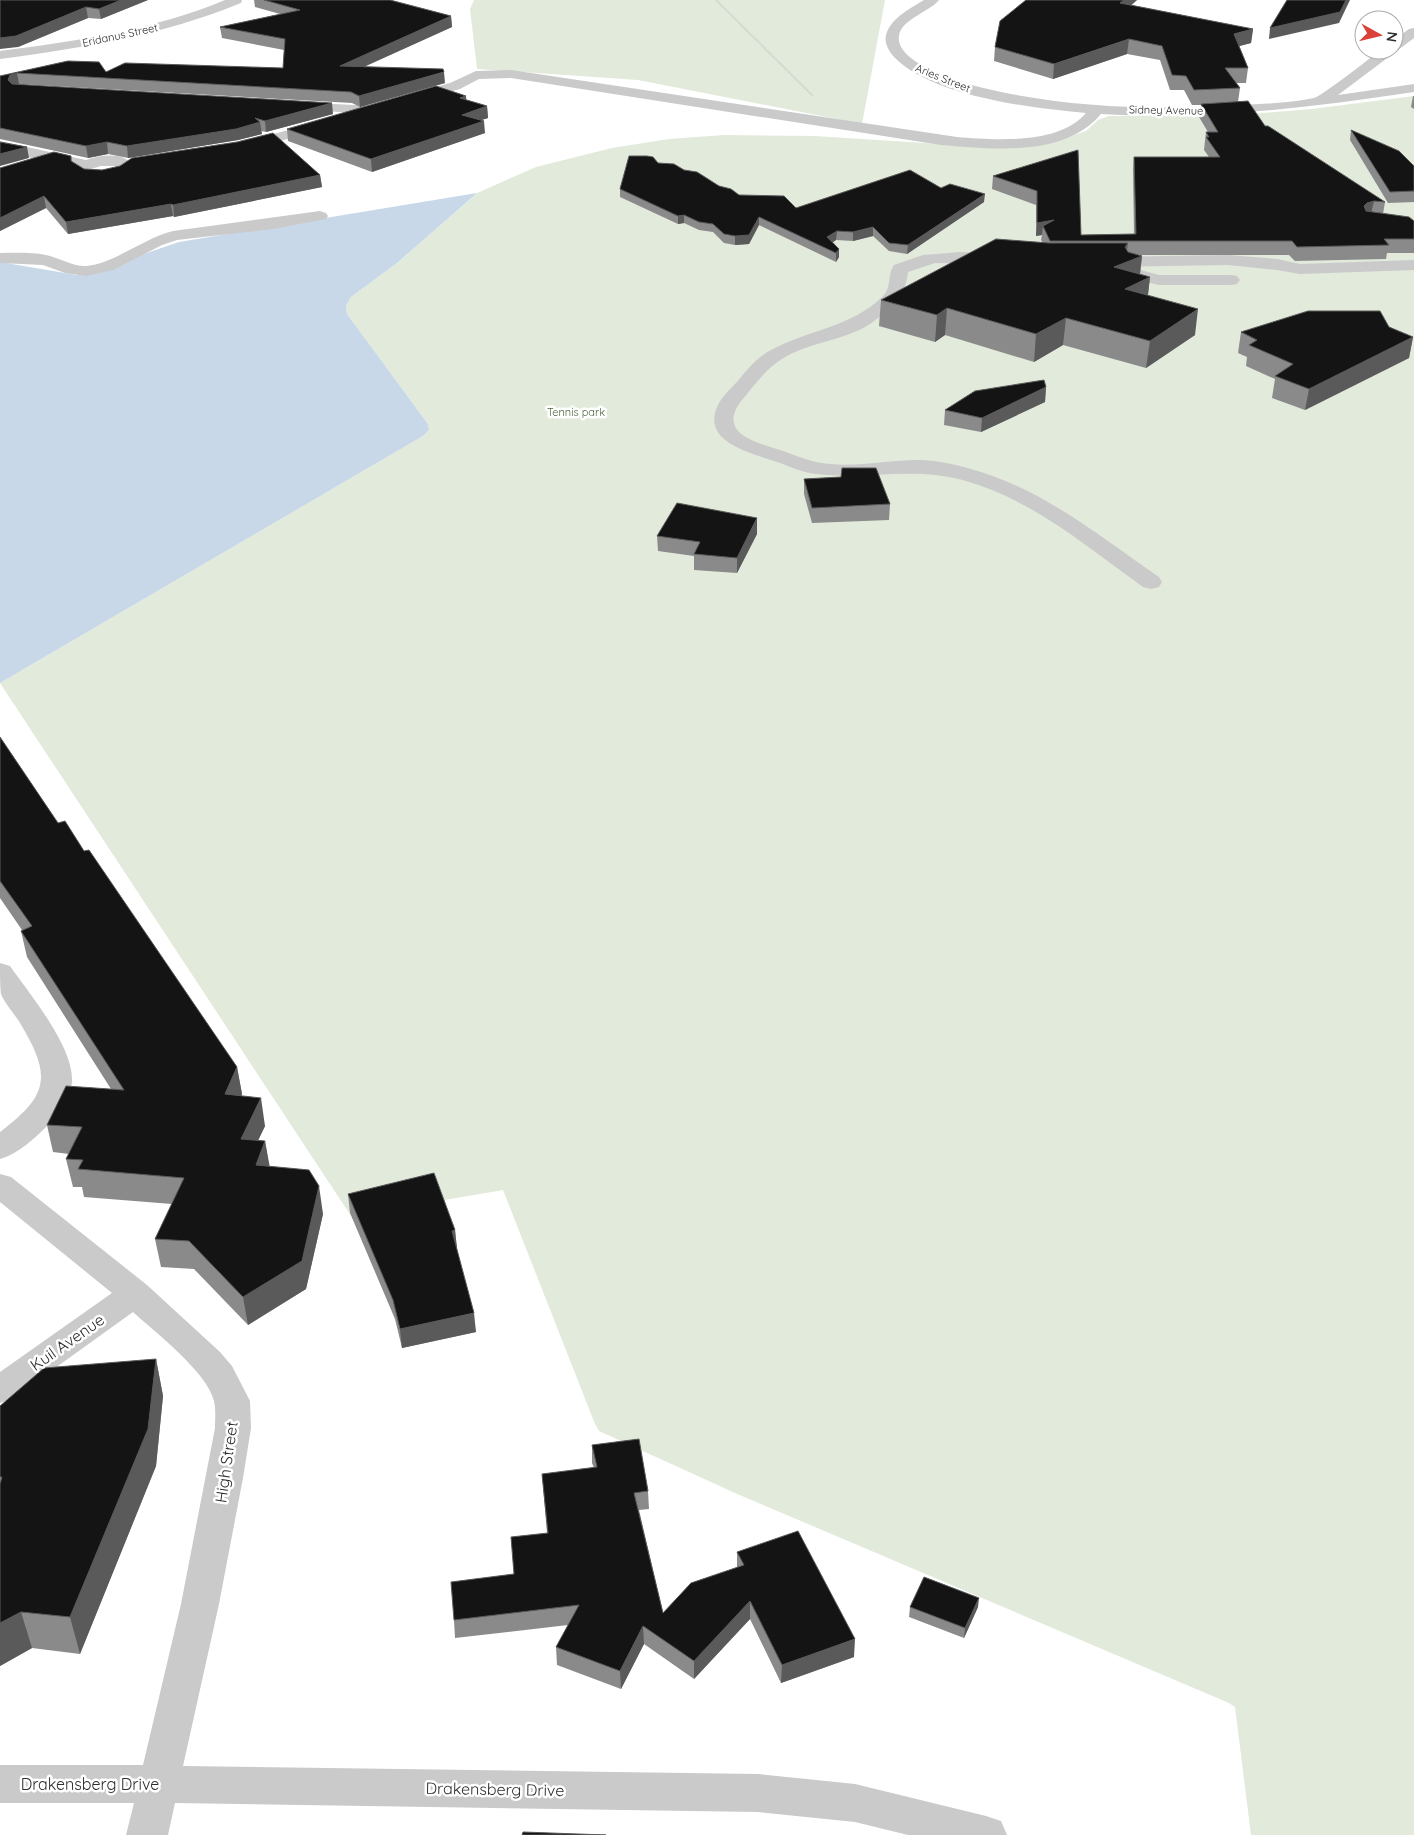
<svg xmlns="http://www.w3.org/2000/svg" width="1414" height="1835" font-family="Quicksand,sans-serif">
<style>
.green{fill:#e1eadb}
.water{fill:#c8d8e9}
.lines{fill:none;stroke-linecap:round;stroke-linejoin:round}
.path{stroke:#cacaca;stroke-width:2;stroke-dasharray:1 1;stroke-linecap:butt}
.minor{fill:#cacaca;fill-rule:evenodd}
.wall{fill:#8a8a8a}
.shaded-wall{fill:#5a5a5a}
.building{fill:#141414;stroke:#5a5a5a}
.labels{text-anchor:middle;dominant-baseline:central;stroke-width:5;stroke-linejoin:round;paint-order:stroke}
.far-street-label{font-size:11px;fill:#2d2d2d;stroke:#fff}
.far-park-label{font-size:11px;fill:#4b653d;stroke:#fff}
.near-street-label{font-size:16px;fill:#2d2d2d;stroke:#fff}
</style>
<rect width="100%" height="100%" fill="#fff"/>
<!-- green -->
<path class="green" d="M 474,0 L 885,0 L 862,124 L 638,80 L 477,69 L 470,9 Z
M 1414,96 L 1414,1835 L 1251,1835 L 1235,1707 L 1229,1703 L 735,1493 L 599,1431 L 595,1424 L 503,1190 L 351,1216 L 0,683 L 423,436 L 429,430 L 428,424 L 347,314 L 346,306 L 351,297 L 397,263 L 477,193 L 536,167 L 612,148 L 669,139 L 724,135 L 815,136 L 956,145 L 1035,144 L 1069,137 L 1086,131 L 1098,120 L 1109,116 L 1227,116 L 1312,109 Z"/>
<!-- water -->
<path class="water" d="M 477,193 L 397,263 L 351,297 L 346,306 L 347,314 L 428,424 L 429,430 L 423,436 L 0,683 L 0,262 L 77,275 L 97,273 L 132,258 L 179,242 Z"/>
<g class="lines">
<!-- path -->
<path class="path" d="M 716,0 L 813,96"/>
<!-- minor -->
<path class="minor" d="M 225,0 L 242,0 L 241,3 C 163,35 83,48 0,59 L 0,51 C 77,41 153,30 225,0 Z
M 924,0 L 939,0 C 929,13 896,20 899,41 C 901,53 916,62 925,67 C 948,80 975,86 1001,92 C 1079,108 1159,110 1238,105 C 1263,104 1289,103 1314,98 C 1322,96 1370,58 1381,50 L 1394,50 L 1394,40 L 1409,29 L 1414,28 L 1414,38 L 1338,95 L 1414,84 L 1414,92 C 1309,108 1208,120 1101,114 C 1064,158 992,149 941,145 L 511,78 L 479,79 L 460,89 L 409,103 L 404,102 L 402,99 L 404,96 L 450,83 L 476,71 L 511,70 L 957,137 C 996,140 1059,145 1086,113 C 1032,108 933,97 894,57 C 888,50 883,41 887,32 C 893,17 911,8 924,0 Z
M 295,102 L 373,106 L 378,107 L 380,110 L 378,113 L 373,114 L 290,109 L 288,106 L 290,103 Z
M 322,121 L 327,122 L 329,125 L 327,128 L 241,152 L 236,150 L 233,147 L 236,144 Z
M 0,141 L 86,160 C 101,155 124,151 134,167 C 124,181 85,186 74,171 L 75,167 L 0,151 ZM 101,166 L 117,166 L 104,171 L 91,169 Z
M 320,211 L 326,213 L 328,216 L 326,219 L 273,229 L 177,240 L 162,245 L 113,270 L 86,276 L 65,273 L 43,265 L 0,263 L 0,253 C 15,253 31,252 46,255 C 60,258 73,267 87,266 C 115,263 144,238 173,231 Z
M 961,252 L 1004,255 L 1007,259 L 1004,263 L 998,264 L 935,263 L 908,272 C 905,298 891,309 870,324 C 846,340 806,343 782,359 C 766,369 755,384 743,399 C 734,409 729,422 739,432 C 749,441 764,445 777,449 C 790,453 803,459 816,462 C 849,469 885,460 918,460 C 938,460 962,466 981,472 C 1048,493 1102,538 1159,577 L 1162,582 L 1159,587 L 1151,589 L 1143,587 C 1087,547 1033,500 966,481 C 915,466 868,480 816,474 C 803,473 789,466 777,462 C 751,453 698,442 719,403 C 723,396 730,389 736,383 C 746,371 757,357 771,350 C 808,330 852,327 883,296 C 892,287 887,275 894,265 L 923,255 Z
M 1228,255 L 1277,259 L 1300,264 L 1414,260 L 1414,270 L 1300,274 L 1277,270 L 1228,265 L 1104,267 L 1098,266 L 1095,262 L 1098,258 L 1104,257 Z
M 1133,268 L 1159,275 L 1231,275 L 1237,276 L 1240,280 L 1237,284 L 1231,285 L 1159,285 L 1127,277 L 1124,273 L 1127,269 Z
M 0,963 L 10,966 C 29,993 73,1046 72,1080 C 72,1096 58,1115 47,1126 C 34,1139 18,1154 0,1159 L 0,1132 C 49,1095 52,1076 20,1023 C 14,1013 5,1004 1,994 C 0,986 0,972 0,963 Z
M 0,1174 L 11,1177 L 147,1285 L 220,1352 L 232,1366 L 250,1401 L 251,1428 L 243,1478 L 219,1604 L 183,1766 L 758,1774 L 855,1784 L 986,1816 L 1001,1821 L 1007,1835 L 908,1835 L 855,1822 L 758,1812 L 175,1803 L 168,1835 L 126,1835 L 134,1803 L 0,1803 L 0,1765 L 143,1765 L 181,1604 L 215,1428 C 215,1420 216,1409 214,1401 C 207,1372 156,1333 133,1312 L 12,1399 L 0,1403 L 0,1372 L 112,1293 L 0,1202 Z"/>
</g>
<!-- wall -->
<path class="wall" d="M 0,0 L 148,0 L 101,19 L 88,18 L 18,47 Z
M 254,0 L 390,0 L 451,16 L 452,27 L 364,67 L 445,83 L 360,107 L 352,103 L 19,84 L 333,114 L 266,132 L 261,131 L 262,134 L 238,140 L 128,158 L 108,154 L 88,158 L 0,139 L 0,76 L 68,61 L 106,72 L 283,68 L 284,50 L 222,38 L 220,27 L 280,14 L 255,7 Z
M 1026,0 L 1137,0 L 1131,5 L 1253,29 L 1251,43 L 1239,46 L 1248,68 L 1246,83 L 1236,83 L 1240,88 L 1238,102 L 1265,126 L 1385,202 L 1383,214 L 1414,221 L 1414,253 L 1387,253 L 1386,259 L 1295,261 L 1289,255 L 1139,255 L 1142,256 L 1140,274 L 1150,277 L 1148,295 L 1195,335 L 1146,368 L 1063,345 L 1034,362 L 945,335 L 935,342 L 879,326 L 881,300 L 1043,243 L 1041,240 L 1042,235 L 1036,236 L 1036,205 L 992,189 L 993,176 L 1078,150 L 1081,235 L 1134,234 L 1133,170 L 1134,157 L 1209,157 L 1204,150 L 1206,132 L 1208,132 L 1199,117 L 1201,105 L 1192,105 L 1184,90 L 1170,90 L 1160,60 L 1127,54 L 1053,79 L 994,61 L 995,47 Z
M 1413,96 L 1414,96 L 1414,109 L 1411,107 Z
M 466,100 L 487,106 L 488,118 L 481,120 L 485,133 L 372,172 L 288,141 L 287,129 Z
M 1351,130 L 1414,166 L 1414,202 L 1388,203 L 1350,140 Z
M 71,156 L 72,162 L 84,169 L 102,170 L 320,175 L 322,187 L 174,217 L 173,216 L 68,234 L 46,208 L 0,231 L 0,168 Z
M 658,163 L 684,170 L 739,195 L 796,208 L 941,188 L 984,202 L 907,254 L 889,251 L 873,236 L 853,241 L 836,240 L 833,242 L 839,249 L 839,257 L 836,262 L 759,225 L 749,244 L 735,245 L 724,243 L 713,232 L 699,230 L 684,223 L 678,224 L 620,197 L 620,189 Z
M 1389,327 L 1413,337 L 1409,358 L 1305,410 L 1272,398 L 1275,379 L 1246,366 L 1247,357 L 1238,353 L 1241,332 Z
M 1046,387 L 1045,402 L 981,432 L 944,425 L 945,410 Z
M 804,479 L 890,504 L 889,520 L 812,523 L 804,494 Z
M 757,534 L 737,573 L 694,570 L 694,556 L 658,551 L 657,536 Z
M 0,737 L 58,823 L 84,851 L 237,1067 L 242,1094 L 241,1096 L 265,1126 L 258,1140 L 265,1141 L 269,1166 L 323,1214 L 306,1289 L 248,1325 L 194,1269 L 161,1267 L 155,1239 L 172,1204 L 84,1197 L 82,1187 L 73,1187 L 66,1159 L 69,1154 L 53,1152 L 47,1125 L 111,1089 L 27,957 L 21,931 L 22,930 L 0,898 Z
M 348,1194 L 455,1230 L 457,1249 L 476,1332 L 402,1348 L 395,1319 L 350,1213 Z
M 156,1359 L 163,1396 L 156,1466 L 80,1654 L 32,1648 L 0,1666 L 0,1406 Z
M 592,1445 L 648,1491 L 649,1509 L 639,1510 L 663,1613 L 737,1567 L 737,1552 L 854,1657 L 781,1683 L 750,1619 L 694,1679 L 644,1644 L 621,1689 L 557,1665 L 556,1647 L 568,1625 L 455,1638 L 454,1620 L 514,1574 L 547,1533 L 542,1474 L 594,1468 L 592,1463 Z
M 910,1607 L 978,1607 L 964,1638 L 909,1617 Z"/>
<!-- shaded-wall -->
<path class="shaded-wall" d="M 121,0 L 148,0 L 101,19 L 99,9 Z
M 1124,0 L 1137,0 L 1119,17 L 1120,3 Z
M 1346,0 L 1350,0 L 1339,23 L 1269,39 L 1270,28 Z
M 86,7 L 88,18 L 18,47 L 0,49 L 0,38 Z
M 451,16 L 452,27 L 341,77 L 340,66 Z
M 1253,29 L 1251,43 L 1232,48 L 1234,34 Z
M 1129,39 L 1127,54 L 1053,79 L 1054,64 Z
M 444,72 L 445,83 L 360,107 L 359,96 Z
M 17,73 L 19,84 L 12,86 L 8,80 L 10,75 Z
M 466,96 L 467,108 L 460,98 Z
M 332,103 L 333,114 L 266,132 L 265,121 Z
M 487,106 L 488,118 L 463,126 L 462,115 Z
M 484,121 L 485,133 L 372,172 L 371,159 Z
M 260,122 L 262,134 L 238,140 L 128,158 L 127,146 Z
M 107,142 L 108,154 L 88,158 L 86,146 Z
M 27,147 L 29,158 L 0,166 L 0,154 Z
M 320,175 L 322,187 L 174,217 L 173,205 Z
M 985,194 L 984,202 L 907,254 L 908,245 Z
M 44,196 L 46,208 L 0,231 L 0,218 Z
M 1374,201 L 1371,214 L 1364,216 L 1364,206 L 1367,203 Z
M 171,204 L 173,216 L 68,234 L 66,222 Z
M 684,215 L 684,223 L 678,224 L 678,216 Z
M 759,217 L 759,225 L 749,244 L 735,245 L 735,236 Z
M 1054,220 L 1043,226 L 1042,235 L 1036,236 L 1037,223 Z
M 873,227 L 873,236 L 853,241 L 853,232 Z
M 837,231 L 836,240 L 827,246 L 827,237 Z
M 1128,243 L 1125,262 L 1142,256 L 1139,282 L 1114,267 Z
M 839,249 L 839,257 L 836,262 L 836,253 Z
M 1150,277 L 1147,303 L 1125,289 Z
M 947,308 L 945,335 L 935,342 L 937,315 Z
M 1198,309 L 1195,335 L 1146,368 L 1150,341 Z
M 1066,318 L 1063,345 L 1034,362 L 1036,334 Z
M 1413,337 L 1409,358 L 1305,410 L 1309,389 Z
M 1046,387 L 1045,402 L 981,432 L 982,418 Z
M 757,518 L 757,534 L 737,573 L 737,558 Z
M 237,1067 L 242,1094 L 229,1121 L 225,1094 Z
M 261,1098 L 265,1126 L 246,1166 L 241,1139 Z
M 265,1141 L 270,1168 L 256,1165 Z
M 319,1186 L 323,1214 L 306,1289 L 248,1325 L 243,1297 Z
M 455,1230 L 457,1249 L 453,1250 L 452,1231 Z
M 474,1313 L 476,1332 L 402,1348 L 400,1329 Z
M 156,1359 L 163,1396 L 156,1466 L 80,1654 L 70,1617 Z
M 979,1598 L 978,1607 L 964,1638 L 965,1628 Z
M 750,1601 L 750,1619 L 694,1679 L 694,1661 Z
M 21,1612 L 32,1648 L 0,1666 L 0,1623 Z
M 643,1626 L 644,1644 L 621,1689 L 620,1671 Z
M 855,1639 L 854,1657 L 781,1683 L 782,1665 Z"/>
<!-- building -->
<path class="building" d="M 0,0 L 121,0 L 99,9 L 86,7 L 16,36 L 0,38 Z
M 264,0 L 390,0 L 451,16 L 340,66 L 443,69 L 444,72 L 359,96 L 351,92 L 17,73 L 10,75 L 8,80 L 12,84 L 332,103 L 265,121 L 255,118 L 260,122 L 236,129 L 127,146 L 107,142 L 86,146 L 0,128 L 0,76 L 68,61 L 99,62 L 106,72 L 125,63 L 283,68 L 285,39 L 220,27 L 300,10 Z
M 1026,0 L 1124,0 L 1120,3 L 1253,29 L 1234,34 L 1248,68 L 1225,68 L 1240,88 L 1194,90 L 1186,76 L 1172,75 L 1162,46 L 1129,39 L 1054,64 L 995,47 L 1000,21 Z
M 1287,0 L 1346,0 L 1340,12 L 1270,28 Z
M 436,86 L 466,96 L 460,98 L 487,106 L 462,115 L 484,121 L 371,159 L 287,129 Z
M 1248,101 L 1265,126 L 1268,126 L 1385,202 L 1374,201 L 1367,203 L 1364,206 L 1366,211 L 1409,217 L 1414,221 L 1414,239 L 1384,239 L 1389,245 L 1297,247 L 1292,241 L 1050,241 L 1043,226 L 1054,220 L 1037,223 L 1037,191 L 993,176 L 1078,150 L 1081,235 L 1136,234 L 1134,157 L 1220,157 L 1206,137 L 1209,137 L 1206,132 L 1218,132 L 1201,104 Z
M 1351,130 L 1399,151 L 1414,166 L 1414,191 L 1390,192 Z
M 273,133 L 320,175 L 173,205 L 171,204 L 66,222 L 44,196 L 0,218 L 0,168 L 54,152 L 71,156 L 71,161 L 84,169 L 102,170 L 120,166 L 132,158 L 237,142 Z
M 0,142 L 27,147 L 0,154 Z
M 629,156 L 647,156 L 653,157 L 658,163 L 674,164 L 684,170 L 697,172 L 719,186 L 731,189 L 739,195 L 784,196 L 796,208 L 910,170 L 941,188 L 950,184 L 985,194 L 908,245 L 889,243 L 873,227 L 853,232 L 837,231 L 827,237 L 839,249 L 836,253 L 759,217 L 749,235 L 735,236 L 724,234 L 713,224 L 699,222 L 684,215 L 678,216 L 620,189 Z
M 996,239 L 1049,243 L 1128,243 L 1125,247 L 1128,252 L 1142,256 L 1114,267 L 1150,277 L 1125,289 L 1198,309 L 1150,341 L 1066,318 L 1036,334 L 947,308 L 937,315 L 881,300 Z
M 1308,311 L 1380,311 L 1389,327 L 1413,337 L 1309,389 L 1275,376 L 1293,364 L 1249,345 L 1257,340 L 1241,332 Z
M 1044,380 L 1046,387 L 982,418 L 945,410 L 975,391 Z
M 842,468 L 876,468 L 890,504 L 812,508 L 804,479 L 841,477 Z
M 677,503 L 757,518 L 737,558 L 694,554 L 700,542 L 657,536 Z
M 0,737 L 58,823 L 65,821 L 84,851 L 89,850 L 237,1067 L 225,1094 L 261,1098 L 241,1139 L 265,1141 L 256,1165 L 309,1170 L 319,1186 L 302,1261 L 243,1297 L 189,1241 L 155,1239 L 184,1178 L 78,1169 L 83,1160 L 66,1159 L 82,1127 L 47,1125 L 66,1086 L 124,1090 L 21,931 L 32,926 L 0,881 Z
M 434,1173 L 455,1230 L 452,1231 L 474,1313 L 400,1329 L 393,1300 L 348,1194 Z
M 156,1359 L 148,1429 L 70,1617 L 21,1612 L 0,1623 L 0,1484 L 2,1477 L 0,1477 L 0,1406 L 44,1368 Z
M 639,1439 L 648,1491 L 634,1493 L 663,1613 L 691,1583 L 744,1565 L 737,1552 L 798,1531 L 855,1639 L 782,1665 L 750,1601 L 694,1661 L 643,1626 L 620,1671 L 556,1647 L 579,1605 L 454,1620 L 451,1582 L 514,1574 L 511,1537 L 548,1533 L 542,1474 L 597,1467 L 592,1445 Z
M 924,1577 L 979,1598 L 965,1628 L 910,1607 Z
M 523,1832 L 606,1835 L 522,1835 Z"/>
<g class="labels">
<!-- far-street labels -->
<g class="far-street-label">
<text transform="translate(120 35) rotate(-12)">Eridanus Street</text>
<text transform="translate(943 78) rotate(22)">Aries Street</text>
<text transform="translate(1166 110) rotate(1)">Sidney Avenue</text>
</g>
<!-- far-park labels -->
<g class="far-park-label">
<text x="576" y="412">Tennis park</text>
</g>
<!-- near-street labels -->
<g class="near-street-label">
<text transform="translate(67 1342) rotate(-35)">Kuil Avenue</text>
<text transform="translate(226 1462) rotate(-82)">High Street</text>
<text x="90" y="1784">Drakensberg Drive</text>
<text transform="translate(495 1789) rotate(1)">Drakensberg Drive</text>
</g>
</g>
<!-- north arrow -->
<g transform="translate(1379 35) rotate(98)"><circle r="24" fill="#ffffff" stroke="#ababab"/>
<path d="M0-4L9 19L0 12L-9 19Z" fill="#d94139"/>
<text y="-8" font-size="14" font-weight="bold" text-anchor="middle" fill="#2d2d2d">N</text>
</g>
</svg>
